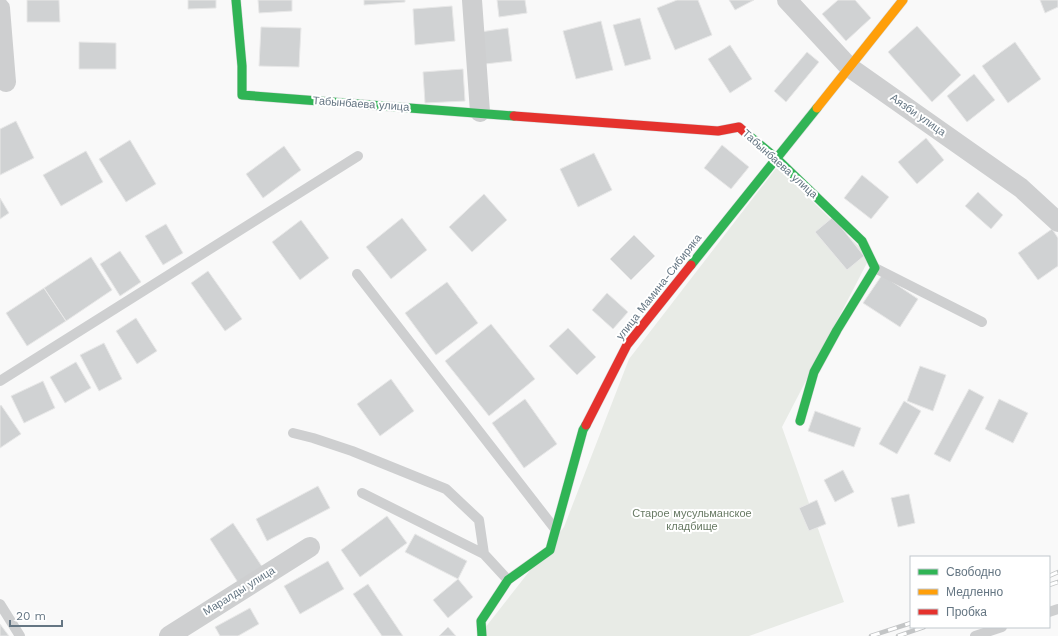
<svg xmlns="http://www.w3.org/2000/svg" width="1058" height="636" font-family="'Work Sans',sans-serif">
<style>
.green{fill:#e8ebe6}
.building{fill:#d0d2d3;stroke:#e8e8e8}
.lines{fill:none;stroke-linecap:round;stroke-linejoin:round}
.fast-casing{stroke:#d5d6d7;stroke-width:10}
.slow-casing{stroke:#d5d6d7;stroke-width:10}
.jam-casing{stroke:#d5d6d7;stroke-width:10}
.lane{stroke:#cecfd0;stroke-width:10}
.street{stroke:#cecfd0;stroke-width:20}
.fast{stroke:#30b455;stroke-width:9}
.slow{stroke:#ff9f0a;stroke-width:9}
.jam{stroke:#e5322d;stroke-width:9}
.rail-casing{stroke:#c3c5c6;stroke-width:4.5}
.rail{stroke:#fff;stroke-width:3;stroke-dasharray:9;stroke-linecap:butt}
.labels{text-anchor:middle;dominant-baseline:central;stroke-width:4;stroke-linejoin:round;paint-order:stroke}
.street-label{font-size:11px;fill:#657683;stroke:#fff}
.park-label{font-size:11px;fill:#687a64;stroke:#fff}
</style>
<rect width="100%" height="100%" fill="#f9f9f9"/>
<!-- green -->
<path class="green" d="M 777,167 L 870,257 L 782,427 L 844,602 L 749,636 L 482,636 L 481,633 L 564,527 L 629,359 Z"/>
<!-- building -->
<path class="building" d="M 27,0 L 59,0 L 60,22 L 27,22 Z
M 188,0 L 216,0 L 216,8 L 188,9 Z
M 258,0 L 292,0 L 292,11 L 259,13 Z
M 364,0 L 405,0 L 405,2 L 364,5 Z
M 497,0 L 525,0 L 527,13 L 499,17 Z
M 677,0 L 698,0 L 712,35 L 675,50 L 657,8 Z
M 729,0 L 754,0 L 735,10 Z
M 838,0 L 855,0 L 871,18 L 846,41 L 822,14 Z
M 1040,0 L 1058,0 L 1058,7 L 1045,13 Z
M 452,6 L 455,41 L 415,45 L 413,9 Z
M 640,18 L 651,59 L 625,66 L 613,25 Z
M 601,21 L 613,70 L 576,79 L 563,31 Z
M 917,26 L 961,75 L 932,102 L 888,52 Z
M 261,27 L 301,28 L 299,67 L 259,66 Z
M 508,28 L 512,61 L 485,64 L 480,32 Z
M 79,42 L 116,43 L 116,69 L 79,69 Z
M 1015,42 L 1041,79 L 1008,103 L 982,66 Z
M 730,45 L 752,79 L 730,93 L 708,59 Z
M 807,52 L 819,62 L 786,102 L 774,91 Z
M 463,69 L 465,101 L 425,103 L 423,72 Z
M 974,74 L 995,100 L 967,122 L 947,96 Z
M 16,121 L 34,158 L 0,175 L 0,129 Z
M 926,138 L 944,160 L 917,184 L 898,162 Z
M 130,140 L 156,184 L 126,202 L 99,159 Z
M 722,145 L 749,167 L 731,189 L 704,168 Z
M 284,146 L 301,170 L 263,198 L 246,174 Z
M 86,151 L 103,182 L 61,206 L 43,175 Z
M 594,153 L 612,190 L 578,207 L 560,169 Z
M 862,175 L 889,197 L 871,219 L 844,198 Z
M 978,192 L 1003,215 L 991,229 L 965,206 Z
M 484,194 L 507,220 L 472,252 L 449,227 Z
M 0,198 L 9,213 L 0,219 Z
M 833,217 L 864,256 L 847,270 L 815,232 Z
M 402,218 L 427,250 L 391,279 L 366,247 Z
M 301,220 L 329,258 L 300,280 L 272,242 Z
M 166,224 L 183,253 L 163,265 L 145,236 Z
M 1052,229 L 1058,238 L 1058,266 L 1038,280 L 1018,253 Z
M 634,235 L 655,256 L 631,280 L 610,259 Z
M 120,251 L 141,282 L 120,296 L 100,264 Z
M 91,257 L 112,290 L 66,321 L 44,288 Z
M 208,271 L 242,319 L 225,331 L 191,283 Z
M 882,275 L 918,299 L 900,327 L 863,303 Z
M 447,282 L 478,323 L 436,355 L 405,313 Z
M 44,288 L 66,321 L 27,346 L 6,313 Z
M 607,293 L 628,312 L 613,329 L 592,310 Z
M 136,318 L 157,351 L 137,364 L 116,331 Z
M 491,324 L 535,379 L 489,416 L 445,361 Z
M 568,328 L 596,357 L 577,375 L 549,346 Z
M 104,343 L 122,379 L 99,391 L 80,355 Z
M 76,362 L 91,388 L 65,403 L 50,377 Z
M 920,366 L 946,375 L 933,411 L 907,401 Z
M 391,379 L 414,411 L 380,436 L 357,404 Z
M 43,381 L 55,408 L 24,423 L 11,396 Z
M 969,389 L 984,397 L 950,462 L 934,454 Z
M 525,399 L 557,444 L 524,468 L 492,423 Z
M 999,399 L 1028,413 L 1013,443 L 985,429 Z
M 904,401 L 921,411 L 897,454 L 879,444 Z
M 1,405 L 21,434 L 0,448 L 0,406 Z
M 815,411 L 861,428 L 854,447 L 808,431 Z
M 843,470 L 854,492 L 835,502 L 824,480 Z
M 318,486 L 330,508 L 267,541 L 256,519 Z
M 909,494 L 915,523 L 898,527 L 891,498 Z
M 817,500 L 826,524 L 809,531 L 799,508 Z
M 387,516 L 407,543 L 360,577 L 341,550 Z
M 233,523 L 263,568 L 239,584 L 210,539 Z
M 415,534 L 467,561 L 458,579 L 405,552 Z
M 328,561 L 344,589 L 300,614 L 284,586 Z
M 458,579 L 473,597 L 448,618 L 433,600 Z
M 368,584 L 403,636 L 382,636 L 353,594 Z
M 250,608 L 259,624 L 238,636 L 220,636 L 215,627 Z
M 0,624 L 9,636 L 0,636 Z
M 448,627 L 456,636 L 439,636 Z"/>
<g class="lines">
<defs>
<path id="fast" d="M 236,0 L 242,66 L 242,95 L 514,116
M 747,134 L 776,158 L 862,241 L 875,268 L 837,330 L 814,372 L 800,421
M 691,265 L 817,108
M 482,636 L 481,621 L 508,580 L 550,550 L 583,430 L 586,425"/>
<path id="slow" d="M 817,108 L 903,0"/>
<path id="jam" d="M 514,116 L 718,131 L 739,127 L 747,134
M 586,425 L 627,345 L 691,265"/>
</defs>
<!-- fast casing -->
<use href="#fast" class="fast-casing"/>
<!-- slow casing -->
<use href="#slow" class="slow-casing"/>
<!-- jam casing -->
<use href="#jam" class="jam-casing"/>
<!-- lane -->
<path class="lane" d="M 875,268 L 982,322
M 357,274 L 555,529
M 0,381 L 358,156
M 293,433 L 313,438 L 352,451 L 446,489 L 479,520 L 484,554 L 508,580
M 362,493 L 484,554
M 0,604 L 20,636
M 1049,612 L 1058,609
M 975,636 L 1002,627"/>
<!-- street -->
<path class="street" d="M 472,0 L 480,112
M 787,0 L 849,67 L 1021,188 L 1058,222
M 0,8 L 6,82
M 169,636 L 310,547"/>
<!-- fast -->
<use href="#fast" class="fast"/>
<!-- slow -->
<use href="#slow" class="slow"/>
<!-- jam -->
<use href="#jam" class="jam"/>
<defs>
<path id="rail" d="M 1049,576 L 1058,572
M 1049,585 L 1058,582
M 871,636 L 911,623
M 898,636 L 924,627"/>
</defs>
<!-- rail casing -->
<use href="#rail" class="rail-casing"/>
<!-- rail -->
<use href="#rail" class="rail"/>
</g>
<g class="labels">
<!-- street labels -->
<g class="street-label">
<text transform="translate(361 104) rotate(4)">Табынбаева улица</text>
<text transform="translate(918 115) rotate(35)">Аязби улица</text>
<text transform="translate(780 164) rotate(42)">Табынбаева улица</text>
<text transform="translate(659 287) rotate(-52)">улица Мамина-Сибиряка</text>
<text transform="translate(239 591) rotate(-32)">Маралды улица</text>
</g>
<!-- park labels -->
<g class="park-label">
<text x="692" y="513">Старое мусульманское<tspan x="692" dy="13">кладбище</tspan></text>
</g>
</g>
<!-- legend -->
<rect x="910" y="556" width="140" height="72" fill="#ffffff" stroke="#c1c8cd"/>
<rect x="918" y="569" width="20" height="6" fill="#30b455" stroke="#c1c8cd"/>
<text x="946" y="576" font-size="12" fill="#657683">Свободно</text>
<rect x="918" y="589" width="20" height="6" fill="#ff9f0a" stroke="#c1c8cd"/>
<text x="946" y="596" font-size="12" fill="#657683">Медленно</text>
<rect x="918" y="609" width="20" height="6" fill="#e5322d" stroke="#c1c8cd"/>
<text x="946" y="616" font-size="12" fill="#657683">Пробка</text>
<!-- scale -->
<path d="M10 620v6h52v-6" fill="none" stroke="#657683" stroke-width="2"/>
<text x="16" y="620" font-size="12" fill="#657683" stroke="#ffffff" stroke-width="3" paint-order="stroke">20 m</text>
</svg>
